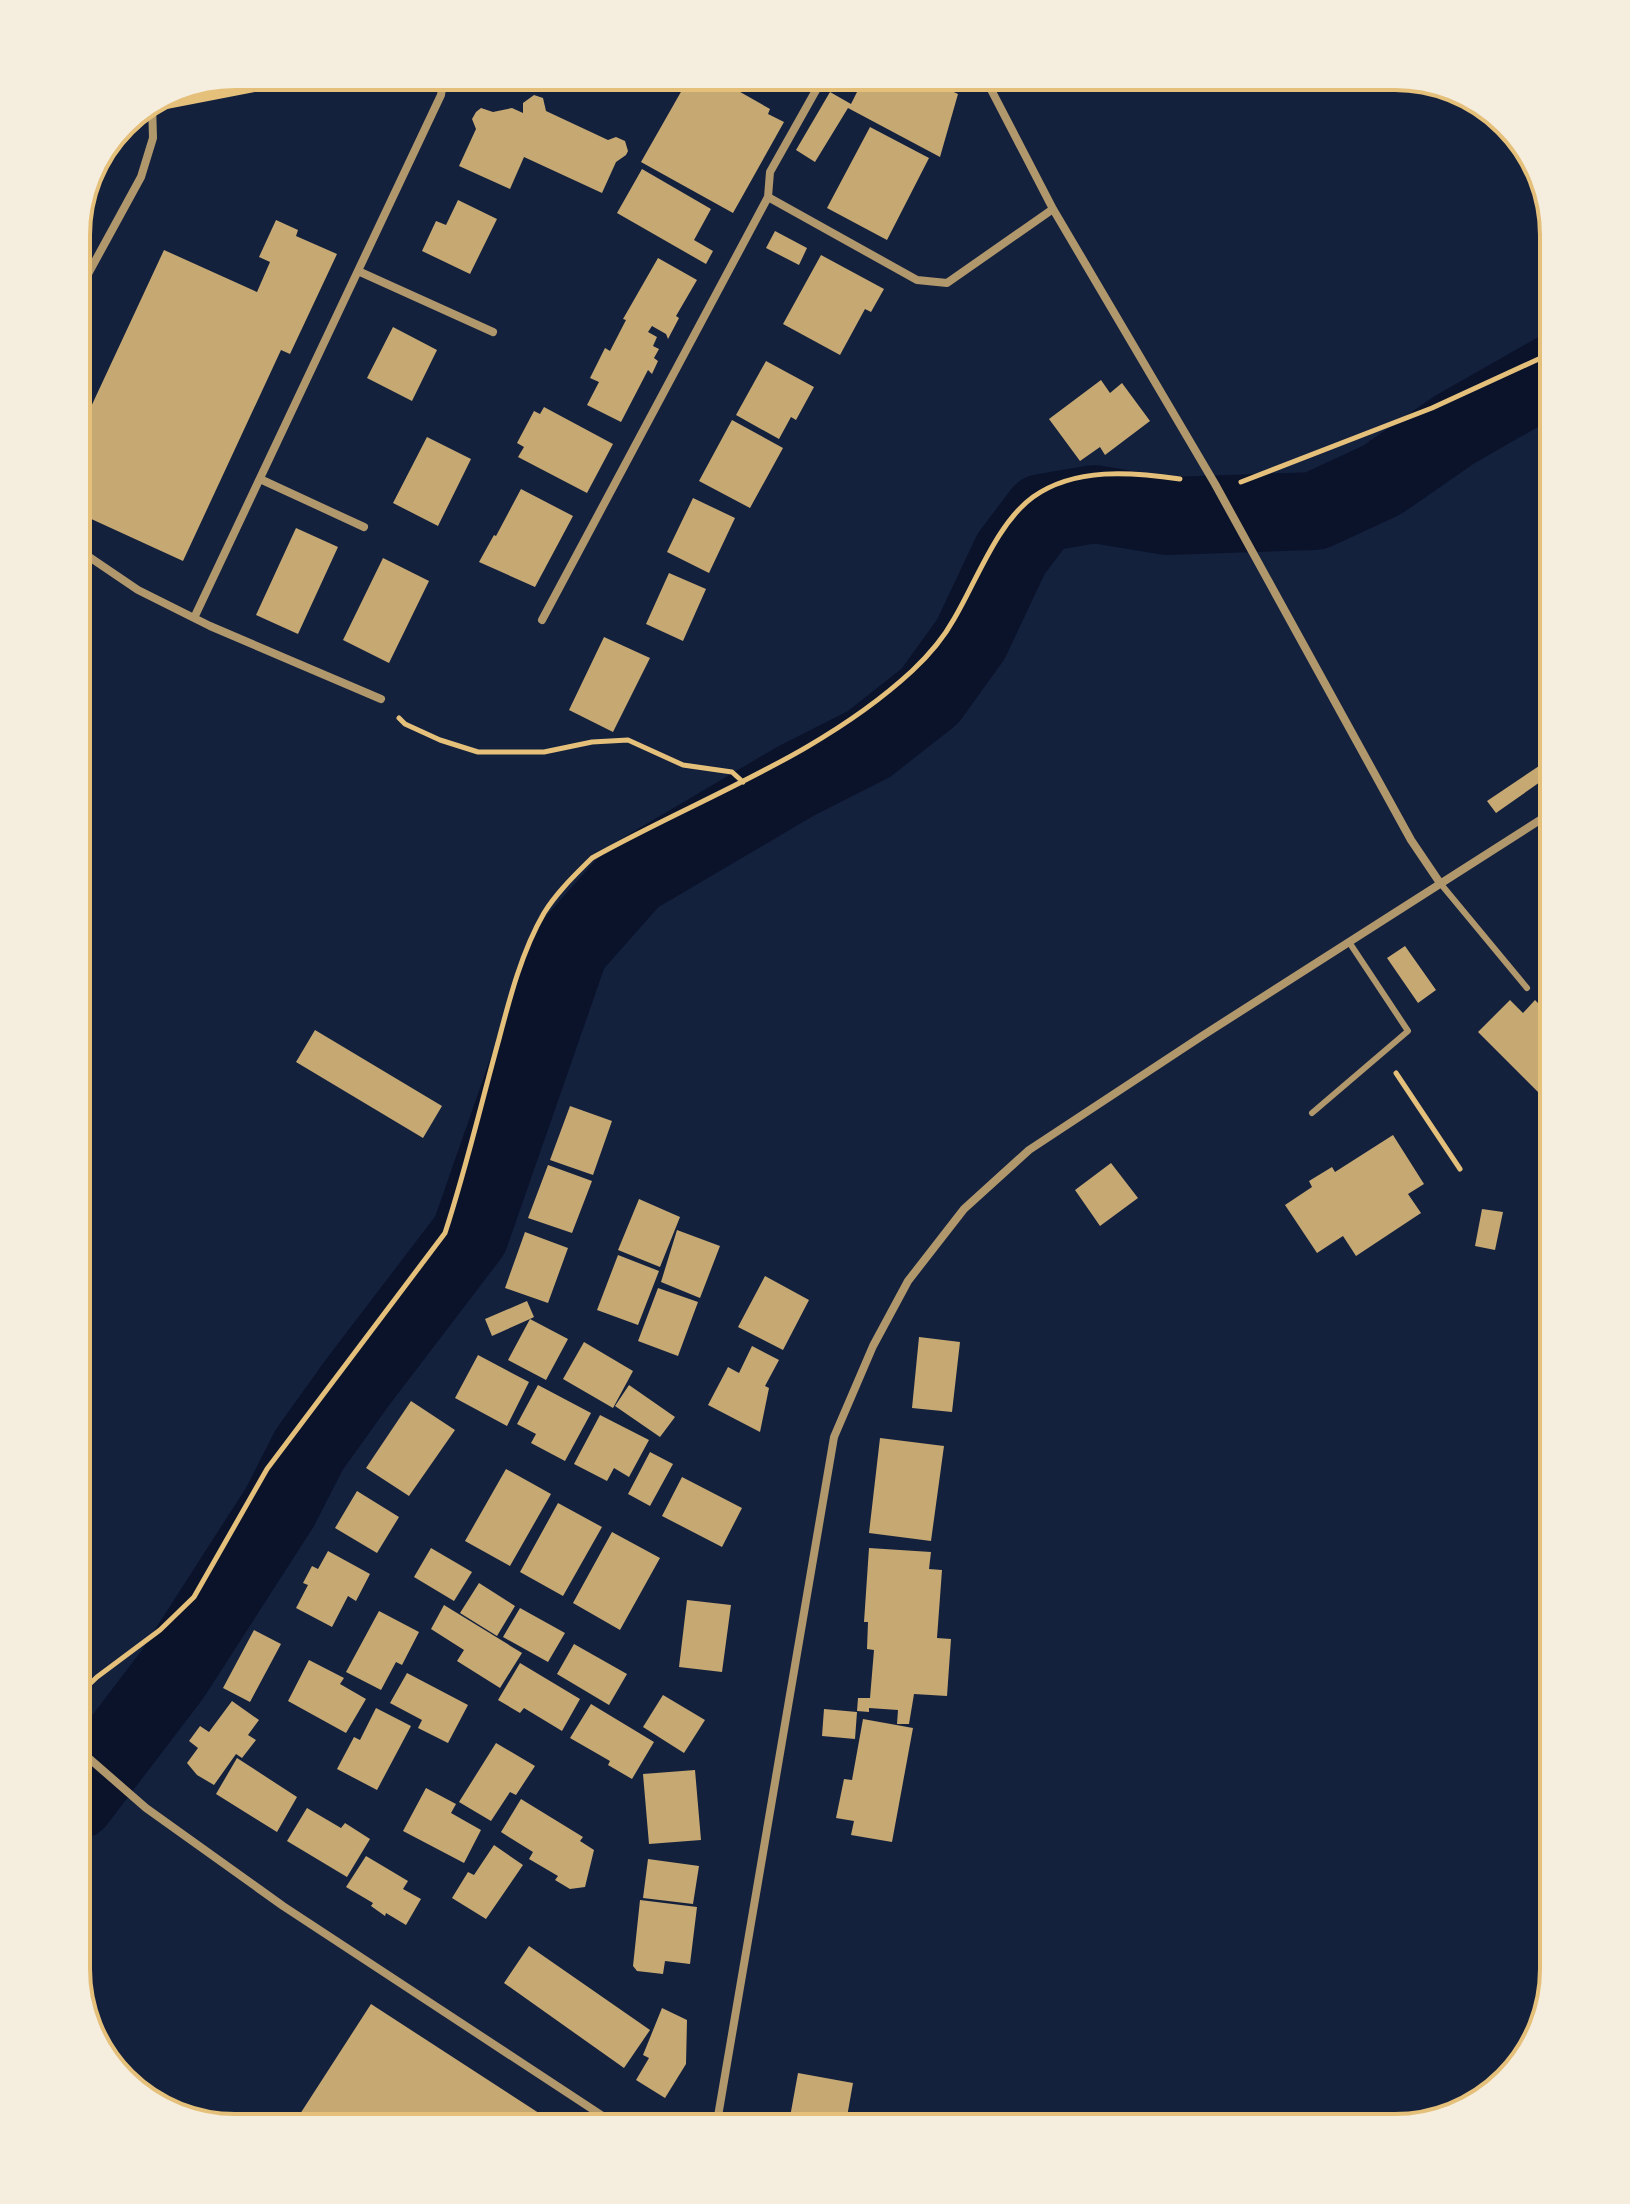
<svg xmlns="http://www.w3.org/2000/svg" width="1630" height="2204" font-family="'Roboto Serif',serif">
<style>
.green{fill:#1d2539}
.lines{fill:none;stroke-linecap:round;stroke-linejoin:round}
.river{stroke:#0b132b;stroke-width:78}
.building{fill:#c6a872}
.path{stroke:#e5c07b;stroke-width:5}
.service{stroke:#b1986c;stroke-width:6}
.minor{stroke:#b1986c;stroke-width:8}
.primary{stroke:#e5c07b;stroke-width:20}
.rim{fill:none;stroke:#e5c07b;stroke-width:4}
</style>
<rect width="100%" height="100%" fill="#14213d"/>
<!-- green -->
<path class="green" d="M 1540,2020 L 1532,2049 L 1493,2088 Z"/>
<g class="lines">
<!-- river -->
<path class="river" d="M 76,1801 L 172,1675 L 280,1507 L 309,1450 L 357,1383 L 470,1235 L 570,948 L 633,877 L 796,781 L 869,744 L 930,696 L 971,639 L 1011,554 L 1042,513 L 1094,504 L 1167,516 L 1315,511 L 1382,480 L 1454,430 L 1554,373"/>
</g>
<!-- building -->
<path class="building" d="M 690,76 L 712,76 L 770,109 L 768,114 L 784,122 L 733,213 L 641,162 Z
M 865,76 L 944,76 L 939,85 L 958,94 L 940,157 L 848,108 L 815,162 L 796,150 L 830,92 L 851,104 Z
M 534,95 L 543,98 L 546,111 L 608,140 L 616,137 L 625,141 L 628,151 L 626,155 L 616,162 L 602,193 L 524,157 L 510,189 L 459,166 L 476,129 L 472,119 L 476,112 L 481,108 L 493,112 L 512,108 L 523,113 L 523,103 Z
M 870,127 L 929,158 L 887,240 L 827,208 Z
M 642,169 L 711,209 L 694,240 L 713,251 L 706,264 L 617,213 Z
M 458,200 L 497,219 L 470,274 L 422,251 L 436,221 L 446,225 Z
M 276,220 L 298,230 L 296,236 L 337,254 L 290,354 L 281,350 L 183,561 L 76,512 L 76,439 L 164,250 L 257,292 L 270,262 L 259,257 Z
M 775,231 L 807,248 L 799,265 L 766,248 Z
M 821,255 L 884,289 L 871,312 L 865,309 L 840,355 L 783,324 Z
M 658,258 L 697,280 L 676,316 L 679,318 L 668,339 L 666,334 L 652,326 L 648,332 L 657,337 L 653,346 L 659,349 L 654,358 L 658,361 L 652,374 L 648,370 L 621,422 L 587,405 L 599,382 L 590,378 L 605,348 L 610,351 L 626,320 L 623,319 Z
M 393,327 L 437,350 L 412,401 L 367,378 Z
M 766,361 L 814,387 L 796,420 L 791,417 L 779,439 L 736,415 Z
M 1101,380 L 1110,393 L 1122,383 L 1150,421 L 1105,455 L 1100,447 L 1080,461 L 1049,419 Z
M 544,407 L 613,444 L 587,493 L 518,457 L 524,447 L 517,443 L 534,411 L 540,414 Z
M 732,420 L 783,448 L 750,508 L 699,481 Z
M 427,437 L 471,459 L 438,526 L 393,503 Z
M 521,489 L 573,516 L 535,587 L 479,562 L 494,535 L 496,536 Z
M 693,498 L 735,518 L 709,573 L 667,552 Z
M 296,528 L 338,547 L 298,634 L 256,615 Z
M 383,558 L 429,581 L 389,663 L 343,640 Z
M 669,573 L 706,589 L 683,641 L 646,624 Z
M 604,637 L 650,658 L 613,732 L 569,710 Z
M 1542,764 L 1550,775 L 1496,813 L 1487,801 Z
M 1405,946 L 1436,990 L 1418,1003 L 1387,958 Z
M 1510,1000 L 1523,1013 L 1535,1000 L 1554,1019 L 1554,1086 L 1543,1097 L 1478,1032 Z
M 315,1030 L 442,1106 L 423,1138 L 296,1062 Z
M 570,1106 L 612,1121 L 593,1175 L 550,1160 Z
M 1393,1135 L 1424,1184 L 1408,1194 L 1421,1213 L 1356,1256 L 1343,1236 L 1317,1253 L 1285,1205 L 1312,1187 L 1309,1181 L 1332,1167 L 1335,1172 Z
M 1111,1163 L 1138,1198 L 1100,1226 L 1075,1190 Z
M 548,1165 L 592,1181 L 572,1233 L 528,1218 Z
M 639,1199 L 680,1217 L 660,1267 L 618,1250 Z
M 1482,1209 L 1503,1212 L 1495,1250 L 1475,1246 Z
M 677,1230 L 720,1246 L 700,1298 L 661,1282 Z
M 525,1232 L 568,1248 L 548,1303 L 505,1288 Z
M 618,1255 L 659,1271 L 638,1325 L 597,1310 Z
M 765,1276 L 809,1300 L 783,1350 L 738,1327 Z
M 658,1288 L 698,1302 L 678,1356 L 638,1341 Z
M 527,1301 L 534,1317 L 530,1319 L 568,1339 L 546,1380 L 508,1360 L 530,1319 L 492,1336 L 485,1319 Z
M 919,1337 L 960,1342 L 952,1412 L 912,1408 Z
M 584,1342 L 633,1371 L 613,1408 L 563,1379 Z
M 752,1346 L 779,1360 L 765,1386 L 769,1388 L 760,1432 L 708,1405 L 728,1367 L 739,1373 Z
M 478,1355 L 529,1382 L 507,1426 L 455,1398 Z
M 538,1385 L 591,1413 L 565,1461 L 531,1443 L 536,1434 L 517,1424 Z
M 629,1385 L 675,1417 L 660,1437 L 615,1406 Z
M 411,1401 L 455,1430 L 409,1496 L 366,1468 Z
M 600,1415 L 649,1440 L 629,1477 L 614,1468 L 607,1481 L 574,1464 Z
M 880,1438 L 944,1446 L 931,1541 L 869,1533 Z
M 650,1452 L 673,1464 L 650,1506 L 628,1494 Z
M 506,1469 L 551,1494 L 510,1566 L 465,1541 Z
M 682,1477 L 742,1508 L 722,1547 L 662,1516 Z
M 357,1491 L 399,1517 L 377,1553 L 335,1528 Z
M 558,1503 L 602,1527 L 563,1596 L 520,1572 Z
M 612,1532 L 660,1558 L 620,1630 L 573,1603 Z
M 431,1548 L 472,1572 L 454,1601 L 414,1577 Z
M 869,1548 L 931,1552 L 929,1569 L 942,1570 L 937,1638 L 951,1639 L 947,1696 L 914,1694 L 909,1724 L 897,1724 L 898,1710 L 869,1708 L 869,1712 L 857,1711 L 858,1698 L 870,1698 L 874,1650 L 867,1649 L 868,1622 L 864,1622 Z
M 328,1551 L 370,1574 L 356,1601 L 348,1596 L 332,1627 L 296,1608 L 308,1585 L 303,1583 L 312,1566 L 318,1569 Z
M 479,1583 L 515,1606 L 497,1636 L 460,1613 Z
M 687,1600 L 731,1605 L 722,1672 L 679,1667 Z
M 444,1605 L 522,1653 L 500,1688 L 457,1661 L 464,1650 L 431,1629 Z
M 520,1608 L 565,1633 L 548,1662 L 503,1637 Z
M 379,1611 L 419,1632 L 402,1665 L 396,1662 L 381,1690 L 346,1672 Z
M 254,1630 L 281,1644 L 250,1702 L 223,1688 Z
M 574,1644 L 627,1674 L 609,1705 L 557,1674 Z
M 309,1660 L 344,1678 L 340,1684 L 366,1699 L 346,1733 L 288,1701 Z
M 520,1663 L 580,1699 L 562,1731 L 524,1708 L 520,1713 L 498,1700 Z
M 407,1673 L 468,1705 L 448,1743 L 418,1728 L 422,1720 L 390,1703 Z
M 663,1695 L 705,1720 L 684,1753 L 643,1727 Z
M 232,1701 L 259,1720 L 248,1735 L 256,1740 L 242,1758 L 236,1754 L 214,1785 L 197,1775 L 187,1763 L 198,1748 L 189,1741 L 200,1726 L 209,1732 Z
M 591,1704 L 654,1742 L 632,1779 L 608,1765 L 610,1761 L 570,1738 Z
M 376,1708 L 411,1726 L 377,1790 L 337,1769 L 354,1737 L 360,1740 Z
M 824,1709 L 857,1712 L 855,1739 L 822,1736 Z
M 863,1719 L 913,1728 L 892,1842 L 851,1835 L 854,1821 L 836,1818 L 844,1779 L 852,1780 Z
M 496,1743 L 535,1766 L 516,1795 L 510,1792 L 491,1821 L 459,1802 Z
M 237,1758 L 297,1797 L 277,1832 L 216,1794 Z
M 695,1770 L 701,1840 L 649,1844 L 643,1774 Z
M 426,1788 L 456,1804 L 451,1813 L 481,1830 L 464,1863 L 403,1831 Z
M 521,1799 L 583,1837 L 580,1841 L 594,1850 L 585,1887 L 570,1889 L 555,1880 L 558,1876 L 529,1859 L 533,1852 L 501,1832 Z
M 307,1808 L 341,1828 L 345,1823 L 370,1839 L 347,1877 L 287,1841 Z
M 494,1845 L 523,1865 L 486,1919 L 452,1898 L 468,1872 L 474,1875 Z
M 366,1856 L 408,1881 L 403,1889 L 421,1899 L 406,1925 L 386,1913 L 385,1916 L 371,1906 L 373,1903 L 346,1887 Z
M 648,1859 L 699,1866 L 693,1904 L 643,1898 Z
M 640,1900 L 697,1907 L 690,1964 L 665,1961 L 663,1974 L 637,1971 L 633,1966 Z
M 529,1946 L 650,2030 L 624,2068 L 504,1983 Z
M 371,2004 L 562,2128 L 291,2128 Z
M 662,2008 L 687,2020 L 686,2064 L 665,2098 L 636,2080 L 649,2058 L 643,2055 Z
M 798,2073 L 853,2083 L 845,2128 L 788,2128 Z"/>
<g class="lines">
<!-- path -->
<path class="path" d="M 1241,482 L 1432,408 L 1554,352
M 399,718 L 405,724 L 440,740 L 478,752 L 544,752 L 592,742 L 628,740 L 683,765 L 732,772 L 743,782
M 1396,1073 L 1460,1169
M 76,1697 L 97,1677 L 160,1630 L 194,1597 L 267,1469 L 445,1233 C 466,1169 481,1104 499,1039 C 510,997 522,951 544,913 C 557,892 575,875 592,858 C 699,798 820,756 912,671 C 928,656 943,639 954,619 C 976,582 997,523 1033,497 C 1075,467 1132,472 1180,479"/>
<!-- service -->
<path class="service" d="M 1440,883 L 1527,988
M 1312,1113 L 1408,1031 L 1349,942"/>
<!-- minor -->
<path class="minor" d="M 984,76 L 1053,209 L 1215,484 L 1411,840 L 1440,883
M 768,197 L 770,172 L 824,76
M 358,271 L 493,332
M 76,296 L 141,177 L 153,138 L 152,103
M 260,479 L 364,527
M 76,548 L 138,590 L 210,626 L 381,699
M 194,618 L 441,95 L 444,76
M 542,620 L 768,197 L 917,280 L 947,283 L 1053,209
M 76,1747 L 146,1808 L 283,1906 L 621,2128
M 716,2128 L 834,1437 L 873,1346 L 908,1281 L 964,1209 L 1029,1150 L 1202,1036 L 1554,811"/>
<!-- primary -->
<path class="primary" d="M 151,102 L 284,76"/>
</g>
<!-- crop -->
<path d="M0 0H1630V2204H0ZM235 90H1395A145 145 0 0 1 1540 235V1969A145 145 0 0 1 1395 2114H235A145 145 0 0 1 90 1969V235A145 145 0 0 1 235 90Z" fill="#f5edde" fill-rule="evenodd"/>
<path class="rim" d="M235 90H1395A145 145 0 0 1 1540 235V1969A145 145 0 0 1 1395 2114H235A145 145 0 0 1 90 1969V235A145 145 0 0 1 235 90Z"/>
</svg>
